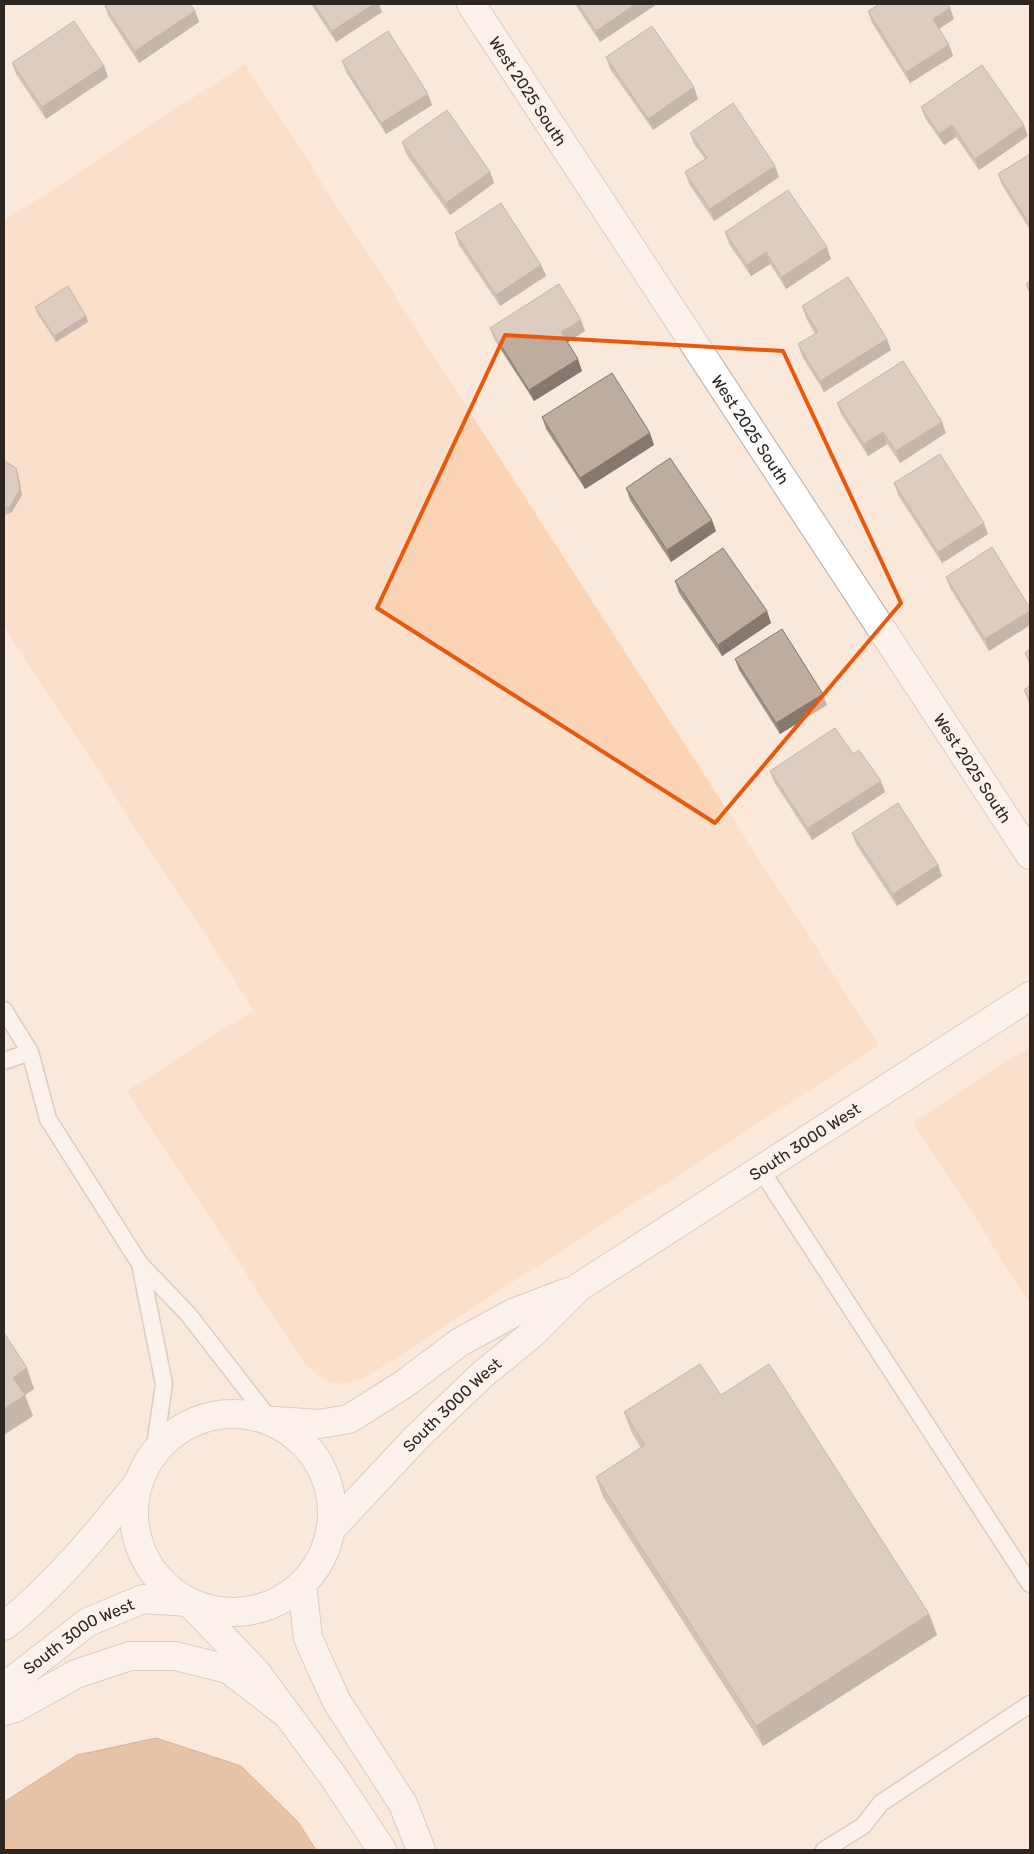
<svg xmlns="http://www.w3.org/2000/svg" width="1034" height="1854" font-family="Rubik,sans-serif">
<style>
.green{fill:#fbd4b6}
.water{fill:#cf9669;stroke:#9e7453}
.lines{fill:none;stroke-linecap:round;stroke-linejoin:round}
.service-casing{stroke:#bba99c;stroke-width:19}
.minor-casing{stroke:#bba99c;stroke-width:30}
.tertiary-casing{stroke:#bba99c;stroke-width:30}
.service{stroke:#fff;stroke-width:16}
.minor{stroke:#fff;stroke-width:28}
.tertiary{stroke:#fff;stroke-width:28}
.wall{fill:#a39489}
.shaded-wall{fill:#85786f}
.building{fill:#beac9f;stroke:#85786f}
.marked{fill:none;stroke:#e8590c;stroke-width:4;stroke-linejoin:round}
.labels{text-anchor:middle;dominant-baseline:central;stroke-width:4;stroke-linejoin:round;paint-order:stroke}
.street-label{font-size:16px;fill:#2d2621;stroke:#fff7f2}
</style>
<rect width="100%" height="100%" fill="#fae8da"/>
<!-- green -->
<path class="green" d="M 245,64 L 879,1045 L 366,1377 C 338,1388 327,1385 306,1365 L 127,1091 L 254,1010 L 4,626 L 4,221 Z
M 1030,1047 L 1030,1303 L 913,1122 Z"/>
<!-- water -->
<path class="water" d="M 156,1738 L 241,1766 L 298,1822 L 316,1850 L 4,1850 L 4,1802 L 77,1755 Z"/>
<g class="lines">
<defs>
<path id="service" d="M 4,1010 L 30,1052 L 48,1119 L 140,1264 L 188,1314 L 271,1421
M 4,1061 L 30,1052
M 761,1170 L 1030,1584
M 140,1264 L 164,1384 L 154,1453
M 824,1850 L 863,1826 L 881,1803 L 1030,1704"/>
<g id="minor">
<path id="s1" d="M 471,4 L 1030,855"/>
<path d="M 302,1585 L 308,1638 L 316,1656 L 337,1702 L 403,1804 L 421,1850"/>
<path d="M 189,1602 L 256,1672 L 335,1779 L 382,1850"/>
</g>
<g id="tertiary">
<circle cx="233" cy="1513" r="99"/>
<path d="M 275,1421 L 319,1424 L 349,1419 L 404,1384 L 460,1342 L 513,1313 L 568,1292"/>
<path id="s2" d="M 332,1528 L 416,1438 L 483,1374 L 532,1334 L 579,1287 L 1030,996"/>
<path d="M 4,1626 C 54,1587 99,1532 138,1483"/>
<path id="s3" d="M 4,1687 L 88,1622 L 143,1599 L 189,1602"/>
<path d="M 4,1711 L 15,1708 L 76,1674 L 130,1656 L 175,1656 L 228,1669 L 288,1715"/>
</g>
</defs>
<!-- service casing -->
<use href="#service" class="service-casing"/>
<!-- minor casing -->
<use href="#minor" class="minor-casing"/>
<!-- tertiary casing -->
<use href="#tertiary" class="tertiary-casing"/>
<!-- service -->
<use href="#service" class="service"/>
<!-- minor -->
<use href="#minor" class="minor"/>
<!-- tertiary -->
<use href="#tertiary" class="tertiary"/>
</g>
<!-- wall -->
<path class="wall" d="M 311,4 L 379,4 L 382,12 L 336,42 Z
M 575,4 L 657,4 L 600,42 Z
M 105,6 L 195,11 L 199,22 L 139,63 L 109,17 Z
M 868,11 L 954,19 L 939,29 L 949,45 L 953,56 L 910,83 L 872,23 Z
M 606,57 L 698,99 L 653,130 L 610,69 Z
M 342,61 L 432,105 L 386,134 L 346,72 Z
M 12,63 L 104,66 L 108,77 L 46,119 L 16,74 Z
M 921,107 L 1028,136 L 979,170 L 956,137 L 944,145 L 925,118 Z
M 690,133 L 779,177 L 714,221 L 689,184 L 685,172 L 705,159 L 694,144 Z
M 402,142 L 490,172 L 494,183 L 450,215 L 406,154 Z
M 1030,154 L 1030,230 L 1002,185 L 998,174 Z
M 725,232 L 831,259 L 786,289 L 770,264 L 751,276 L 729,244 Z
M 455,233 L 541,265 L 546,276 L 500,306 L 459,245 Z
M 1030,281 L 1030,296 L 1026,284 Z
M 802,306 L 891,350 L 824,392 L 802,356 L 798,344 L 815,334 L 806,318 Z
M 35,307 L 86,316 L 88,322 L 56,342 L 37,313 Z
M 490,328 L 585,331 L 567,342 L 582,371 L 534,401 L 494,339 Z
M 837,403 L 942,422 L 946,433 L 900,463 L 887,444 L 868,456 L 841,414 Z
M 542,417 L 654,445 L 585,489 L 546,429 Z
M 4,461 L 16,468 L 18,474 L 22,495 L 11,513 L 4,515 Z
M 894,483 L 988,534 L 942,563 L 898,495 Z
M 626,488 L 716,531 L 671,562 L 630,500 Z
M 946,577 L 1030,608 L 1030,625 L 989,651 L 950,588 Z
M 675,581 L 767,611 L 771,623 L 722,656 L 679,593 Z
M 1030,649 L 1030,666 L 1025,653 Z
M 735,659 L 827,705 L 780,734 L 739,670 Z
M 1030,685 L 1030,705 L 1028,701 L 1024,690 Z
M 853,754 L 885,792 L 812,840 L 774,782 L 770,771 Z
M 852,833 L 938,865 L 942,876 L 897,906 L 856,844 Z
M 721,1395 L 929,1614 L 937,1635 L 763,1746 L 603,1497 L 596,1477 L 641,1448 L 632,1433 L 624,1412 Z"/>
<!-- shaded-wall -->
<path class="shaded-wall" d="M 374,4 L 379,4 L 382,12 L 336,42 L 332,31 Z
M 636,4 L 657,4 L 600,42 L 596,31 Z
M 950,8 L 954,19 L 937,30 L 933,19 Z
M 195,11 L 199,22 L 139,63 L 135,51 Z
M 949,45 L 953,56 L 910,83 L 906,72 Z
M 104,66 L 108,77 L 46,119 L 42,107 Z
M 694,87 L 698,99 L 653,130 L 648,119 Z
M 428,94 L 432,105 L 386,134 L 381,123 Z
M 952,125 L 956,137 L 944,145 L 939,134 Z
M 1024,125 L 1028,136 L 979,170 L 975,159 Z
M 775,166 L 779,177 L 714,221 L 710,209 Z
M 490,172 L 494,183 L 450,215 L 446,203 Z
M 827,247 L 831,259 L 786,289 L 782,277 Z
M 766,252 L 770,264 L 751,276 L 747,265 Z
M 541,265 L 546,276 L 500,306 L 496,295 Z
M 86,316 L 88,322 L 56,342 L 54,336 Z
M 581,320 L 585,331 L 565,344 L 561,332 Z
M 887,339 L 891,350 L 824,392 L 820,381 Z
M 578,359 L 582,371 L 534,401 L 529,390 Z
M 942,422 L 946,433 L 900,463 L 896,451 Z
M 883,432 L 887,444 L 868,456 L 864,444 Z
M 650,433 L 654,445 L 585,489 L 580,478 Z
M 16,468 L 18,474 L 22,495 L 11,513 L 9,508 Z
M 712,520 L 716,531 L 671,562 L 667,550 Z
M 984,523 L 988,534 L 942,563 L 938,552 Z
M 767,611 L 771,623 L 722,656 L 718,645 Z
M 1030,611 L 1030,625 L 989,651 L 985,639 Z
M 823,694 L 827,705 L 780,734 L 776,723 Z
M 881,781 L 885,792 L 812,840 L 808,828 Z
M 938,865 L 942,876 L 897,906 L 893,894 Z
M 27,1368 L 34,1389 L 21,1398 L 13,1378 Z
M 25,1395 L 33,1416 L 4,1435 L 4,1409 Z
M 929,1614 L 937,1635 L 763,1746 L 756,1726 Z"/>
<!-- building -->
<path class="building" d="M 108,4 L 190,4 L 195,11 L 135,51 L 105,6 Z
M 314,4 L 374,4 L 332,31 Z
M 578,4 L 636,4 L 596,31 Z
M 880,4 L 948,4 L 950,8 L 933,19 L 949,45 L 906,72 L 868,11 Z
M 74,21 L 104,66 L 42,107 L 12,63 Z
M 652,26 L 694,87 L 648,119 L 606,57 Z
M 388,31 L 428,94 L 381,123 L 342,61 Z
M 982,65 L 1024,125 L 975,159 L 952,125 L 939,134 L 921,107 Z
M 733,103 L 775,166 L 710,209 L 685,172 L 707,158 L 690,133 Z
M 447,110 L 490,172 L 446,203 L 402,142 Z
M 1030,154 L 1030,225 L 998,174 Z
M 788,190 L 827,247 L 782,277 L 766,252 L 747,265 L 725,232 Z
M 501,203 L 541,265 L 496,295 L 455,233 Z
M 848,277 L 887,339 L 820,381 L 798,344 L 818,332 L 802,306 Z
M 1030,281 L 1030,291 L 1026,284 Z
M 559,284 L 581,320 L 561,332 L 578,359 L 529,390 L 490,328 Z
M 68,286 L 86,316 L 54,336 L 35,307 Z
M 903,361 L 942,422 L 896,451 L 883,432 L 864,444 L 837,403 Z
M 612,373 L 650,433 L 580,478 L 542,417 Z
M 940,454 L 984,523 L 938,552 L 894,483 Z
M 670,458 L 712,520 L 667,550 L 626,488 Z
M 4,461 L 16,468 L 20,489 L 9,508 L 4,508 Z
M 992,547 L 1030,608 L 1030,611 L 985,639 L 946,577 Z
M 723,548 L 767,611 L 718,645 L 675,581 Z
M 782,629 L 823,694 L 776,723 L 735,659 Z
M 1030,649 L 1030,661 L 1025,653 Z
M 1030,685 L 1030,700 L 1024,690 Z
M 835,728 L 853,754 L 859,750 L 881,781 L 808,828 L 770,771 Z
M 898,803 L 938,865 L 893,894 L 852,833 Z
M 4,1333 L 27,1368 L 13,1378 L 25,1395 L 4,1409 Z
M 700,1364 L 721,1395 L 769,1364 L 929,1614 L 756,1726 L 596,1477 L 645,1445 L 624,1412 Z"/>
<!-- marked area -->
<path d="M0 0H1034V1854H0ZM 505,335 L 783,351 L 901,603 L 715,823 L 377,608 Z" fill="#fae8da" fill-opacity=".55" fill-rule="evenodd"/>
<path class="marked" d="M 505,335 L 783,351 L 901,603 L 715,823 L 377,608 Z"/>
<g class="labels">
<!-- street labels -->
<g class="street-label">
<text stroke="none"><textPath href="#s1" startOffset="104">West 2025 South</textPath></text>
<text stroke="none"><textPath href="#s1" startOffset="509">West 2025 South</textPath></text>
<text stroke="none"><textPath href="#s1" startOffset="914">West 2025 South</textPath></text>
<text stroke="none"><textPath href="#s2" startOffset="614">South 3000 West</textPath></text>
<text stroke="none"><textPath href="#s2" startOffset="172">South 3000 West</textPath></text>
<text stroke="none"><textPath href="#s3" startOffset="91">South 3000 West</textPath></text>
</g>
</g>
<!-- border -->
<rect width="1034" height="1854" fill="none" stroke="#2d2621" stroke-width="10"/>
</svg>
